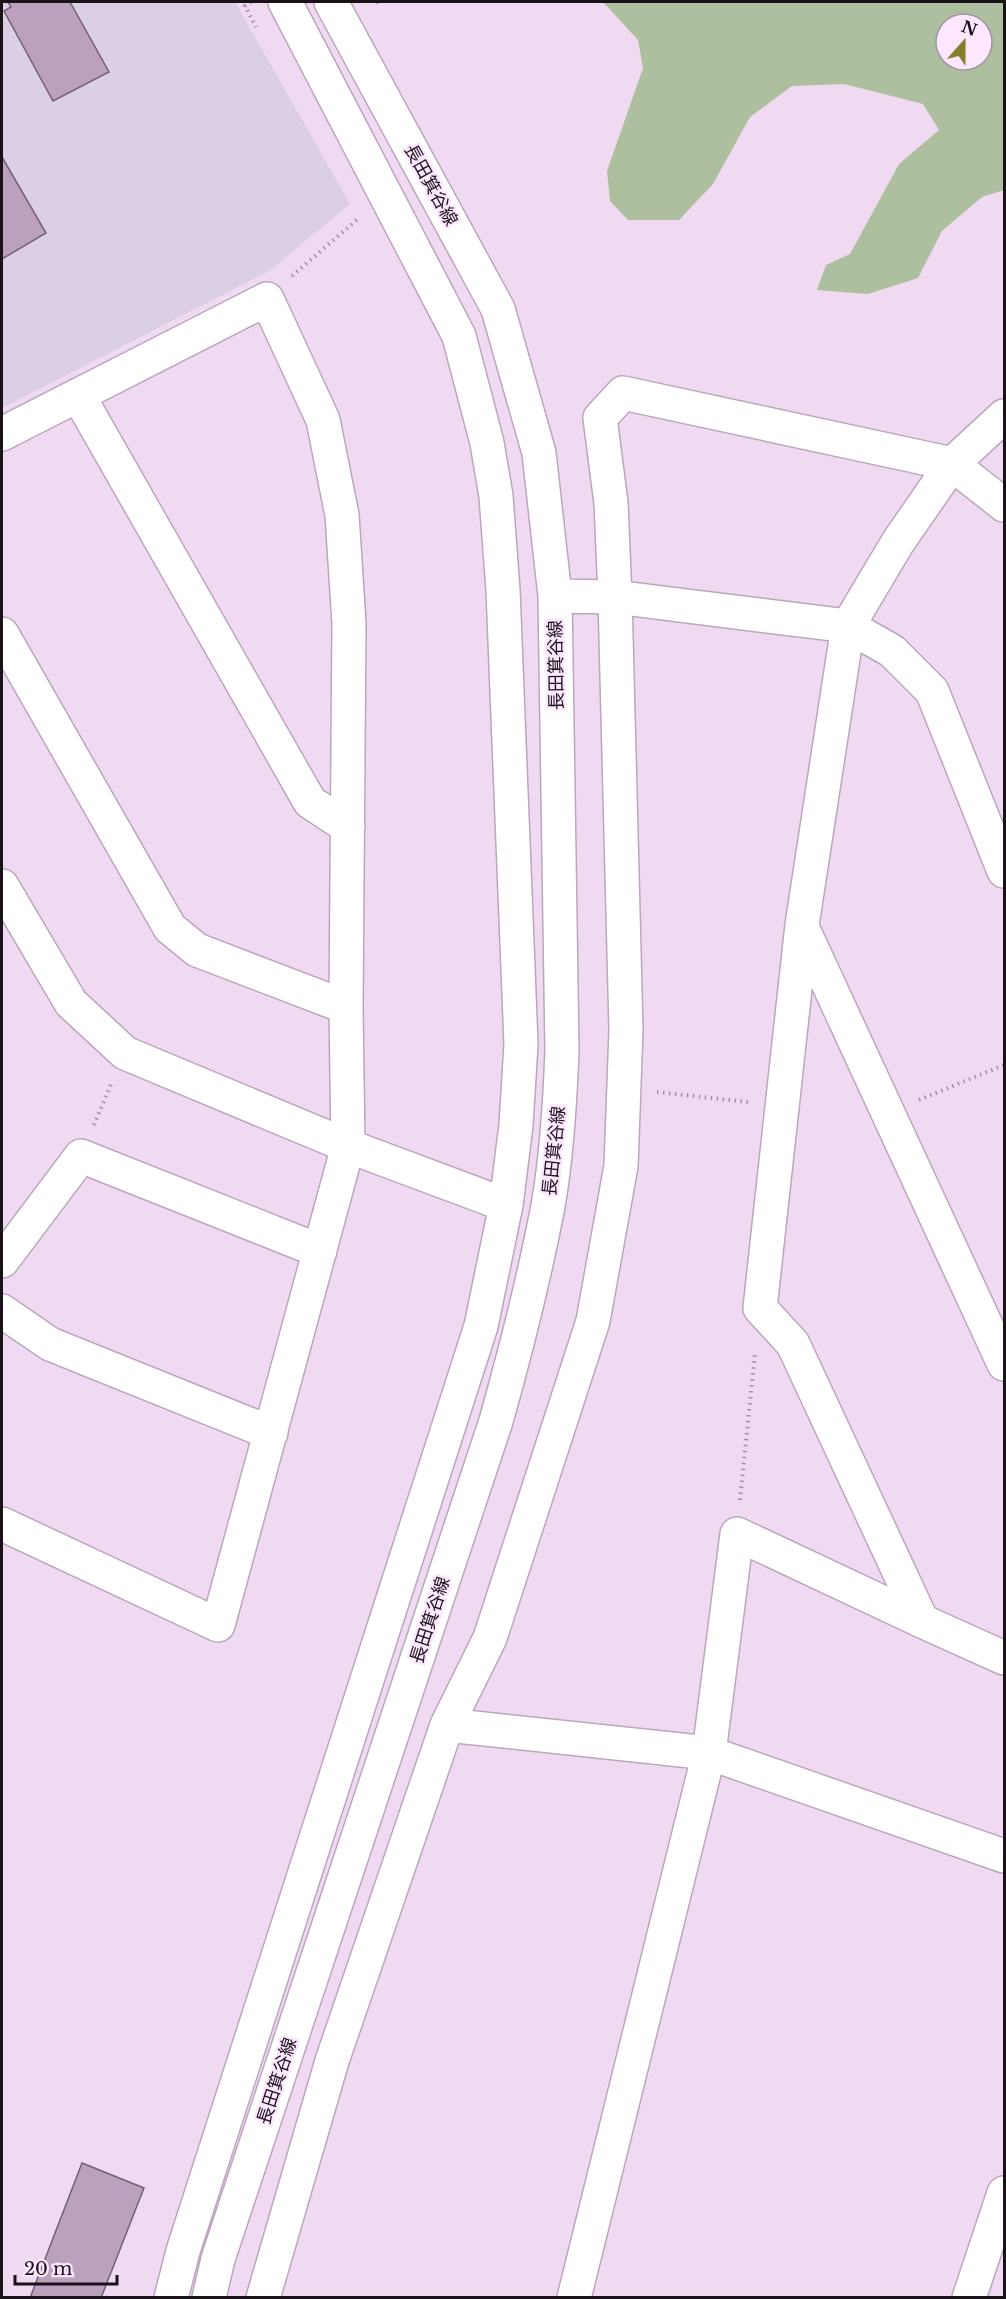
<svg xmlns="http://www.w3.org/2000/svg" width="1006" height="2299" font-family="'Libre Baskerville','Noto Sans JP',serif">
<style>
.education{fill:#dbcfe3}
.green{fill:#aebfa0;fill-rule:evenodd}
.building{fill:#bba1bd;stroke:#736175;stroke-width:1.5}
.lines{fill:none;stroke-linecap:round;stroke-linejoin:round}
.minor-casing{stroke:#bba7bd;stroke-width:36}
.path{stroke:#a191a3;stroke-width:4;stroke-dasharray:1.5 4.5;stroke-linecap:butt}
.minor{stroke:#fff;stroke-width:33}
.labels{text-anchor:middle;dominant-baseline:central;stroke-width:5;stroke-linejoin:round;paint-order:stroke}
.street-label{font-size:18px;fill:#191219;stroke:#fce7fe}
</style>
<rect width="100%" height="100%" fill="#efdaf1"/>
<!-- education -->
<path class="education" d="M 2,2 L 235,2 L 350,204 L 269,271 L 2,408 Z"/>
<!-- green -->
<path class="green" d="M 603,2 L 1004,2 L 1004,190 L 982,197 L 942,231 L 918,278 L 868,294 L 817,290 L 826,265 L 850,254 L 899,164 L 939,130 L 923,104 L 844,84 L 792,86 L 750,117 L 713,184 L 679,220 L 628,220 L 610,201 L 607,171 L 643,68 L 638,40 ZM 946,24 L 982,24 L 982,60 L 946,60 Z"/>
<!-- building -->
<path class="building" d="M 8,2 L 70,2 L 109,72 L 53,101 L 4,11 L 11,7 Z
M 2,157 L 46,233 L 2,259 Z
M 82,2163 L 144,2188 L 101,2298 L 30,2298 Z"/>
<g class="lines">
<defs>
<path id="minor" d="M 78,395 L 310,802 L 348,827
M 2,434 L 267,299 L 323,420 L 342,515 L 349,623 L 346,1007 L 348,1146 L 218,1625 L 2,1524
M 555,596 L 615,597 L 848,626 L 892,651 L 932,691 L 1004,871
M 2,634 L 170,928 L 197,950 L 346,1007
M 2,886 L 71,1003 L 125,1053 L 348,1146 L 506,1205
M 802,927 L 1004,1364
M 2,1261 L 81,1156 L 320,1251
M 2,1311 L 50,1344 L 271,1433
M 922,1621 L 793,1344 L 760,1308 L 802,925 L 848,626 L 898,542 L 952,464 L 1004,416
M 447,1725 L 709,1753 L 1004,1856
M 171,2298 L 183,2251 L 481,1326 L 506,1205 L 516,1125 L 521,1044 L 503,590 L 496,496 L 487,443 L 459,336 L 285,2
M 209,2298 L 218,2259 L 496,1421 C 516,1350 534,1279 548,1206 C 557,1155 560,1103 562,1051 L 555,596 L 539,453 L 498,309 L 331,2
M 263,2298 L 332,2061 L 447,1725 L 490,1638 L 593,1321 L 621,1166 L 626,1030 L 615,597 L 611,503 L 600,418 L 623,393 L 952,464 L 1004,505
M 574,2298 L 709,1753 L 737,1534 L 922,1621 L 1004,1658
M 969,2298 L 1004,2193"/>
</defs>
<!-- minor casing -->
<use href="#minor" class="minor-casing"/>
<!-- path -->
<path class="path" d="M 251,2 L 245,6 L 256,27
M 378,2 L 379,4
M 292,276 L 359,218
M 657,1092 L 748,1102
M 919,1100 L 1004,1065
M 94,1125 L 112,1082
M 740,1500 L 755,1353"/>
<!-- minor -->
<use href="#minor" class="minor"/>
</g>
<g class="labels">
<!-- street labels -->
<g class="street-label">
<text transform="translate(431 185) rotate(61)">長田箕谷線</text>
<text transform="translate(556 665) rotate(-91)">長田箕谷線</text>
<text transform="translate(554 1151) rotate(-84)">長田箕谷線</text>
<text transform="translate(430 1620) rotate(-72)">長田箕谷線</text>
<text transform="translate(277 2081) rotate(-72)">長田箕谷線</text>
</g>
</g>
<!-- border -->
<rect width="1006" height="2299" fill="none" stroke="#191219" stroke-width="6"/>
<!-- north arrow -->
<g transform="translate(964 42) rotate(21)"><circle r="28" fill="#fce7fe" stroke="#a192a2" stroke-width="1.5"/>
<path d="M0-4.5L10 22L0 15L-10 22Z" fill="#828029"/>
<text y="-9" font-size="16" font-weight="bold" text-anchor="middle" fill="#191219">N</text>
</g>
<!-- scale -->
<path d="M15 2275v9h102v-9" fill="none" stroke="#191219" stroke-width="3"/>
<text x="24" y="2275" font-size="18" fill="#191219" stroke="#fce7fe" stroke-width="4.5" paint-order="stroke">20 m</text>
</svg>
